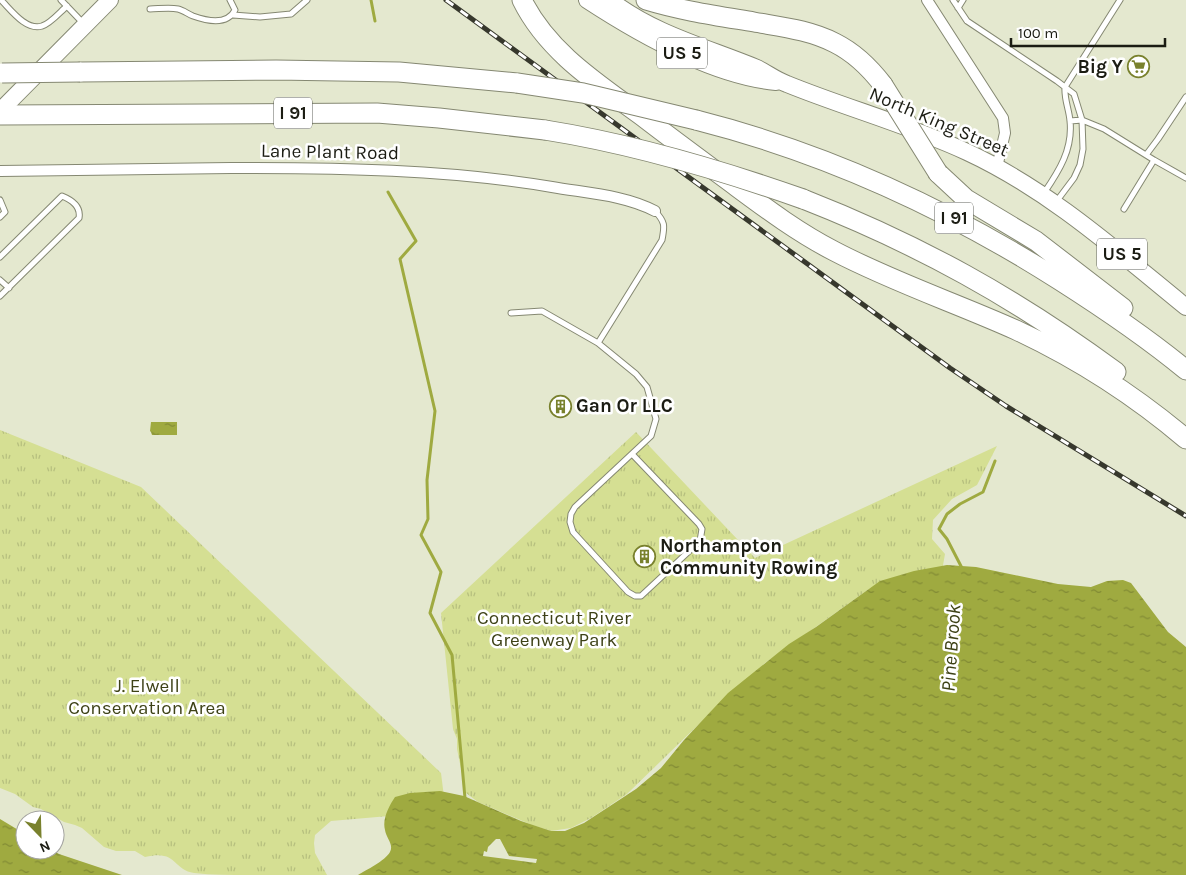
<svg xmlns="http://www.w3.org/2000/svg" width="1186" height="875" font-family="Karla,sans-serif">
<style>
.park{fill:url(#park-tufts)}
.water{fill:url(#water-ripples)}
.pier{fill:#e4e8cf}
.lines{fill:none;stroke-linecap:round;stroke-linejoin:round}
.stream{stroke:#9faa40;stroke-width:3}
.lane-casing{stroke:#858872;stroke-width:7}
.street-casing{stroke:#858872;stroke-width:12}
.primary-casing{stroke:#858872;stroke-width:18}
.highway-casing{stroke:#858872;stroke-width:21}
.lane{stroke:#fff;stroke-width:5}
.street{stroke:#fff;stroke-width:10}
.primary{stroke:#fff;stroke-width:16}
.highway{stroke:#fff;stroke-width:19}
.rail-casing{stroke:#37382d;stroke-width:5}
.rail{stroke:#fff;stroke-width:3;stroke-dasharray:9;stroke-linecap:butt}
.highway-bridge-casing{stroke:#858872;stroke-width:21;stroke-linecap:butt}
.highway-bridge{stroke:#fff;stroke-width:19}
.labels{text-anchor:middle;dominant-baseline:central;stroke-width:5;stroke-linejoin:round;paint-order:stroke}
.shield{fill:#fff;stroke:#5f605a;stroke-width:1}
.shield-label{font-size:18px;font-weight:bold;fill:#1b1c13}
.poi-label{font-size:19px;font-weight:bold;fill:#1b1c13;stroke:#fff;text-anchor:start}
.street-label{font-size:19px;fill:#1b1c13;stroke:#fff}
.park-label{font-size:19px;fill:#3e4217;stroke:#fff}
.water-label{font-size:20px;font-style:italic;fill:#3e4217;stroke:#fff}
</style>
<defs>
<pattern id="park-tufts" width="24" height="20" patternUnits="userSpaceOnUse" patternTransform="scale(1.25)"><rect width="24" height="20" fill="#d5df93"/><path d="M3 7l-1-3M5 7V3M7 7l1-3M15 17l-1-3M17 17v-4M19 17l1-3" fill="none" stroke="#b6bf7e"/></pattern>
<pattern id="water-ripples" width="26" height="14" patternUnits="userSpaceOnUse" patternTransform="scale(1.25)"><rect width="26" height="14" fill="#9faa40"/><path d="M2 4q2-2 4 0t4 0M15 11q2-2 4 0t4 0" fill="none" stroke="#818a34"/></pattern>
</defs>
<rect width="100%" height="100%" fill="#e4e8cf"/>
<!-- park -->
<path class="park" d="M 0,430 L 141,487 L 441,773 L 447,821 L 389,816 L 331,821 L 315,835 L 314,843 L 315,853 L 327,875 C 301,875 275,875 249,875 C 231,875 212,875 194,873 C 172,869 177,849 145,857 L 135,851 L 116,851 L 104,847 L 82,828 L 75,825 L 64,822 L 41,809 L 33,807 L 15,794 L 0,788 Z
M 636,432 L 755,558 L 997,446 L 977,485 L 952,499 L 933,520 L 932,539 L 945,554 L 942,571 L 904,574 L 869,589 L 765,663 L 698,725 L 627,794 L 591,818 L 571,828 L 551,831 L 532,825 L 478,802 L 466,793 L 457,749 L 457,739 L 453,729 L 441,613 Z"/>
<!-- water -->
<path class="water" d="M 151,422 L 177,422 L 177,435 L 152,435 L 151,432 L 150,431 Z
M 947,565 L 976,567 L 1058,584 L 1091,587 L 1107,581 L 1123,580 L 1131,583 L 1168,632 L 1186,647 L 1186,875 L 358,875 C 366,870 385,861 390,852 C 394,844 386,838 385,830 C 382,819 389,806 395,797 L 410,793 L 440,791 L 464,796 L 521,821 L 551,831 L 565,831 L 584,823 L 636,789 L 661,768 L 684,740 L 728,693 L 789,644 L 816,627 L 880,581 L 914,571 Z
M 0,819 L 25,834 L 25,850 L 52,850 L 59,854 L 122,875 L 0,875 Z"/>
<!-- pier -->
<path class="pier" d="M 496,839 L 500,839 L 509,856 L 537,859 L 536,863 L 483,856 L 484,851 L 487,852 L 488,847 Z"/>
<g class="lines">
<!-- stream -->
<path class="stream" d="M 371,0 L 375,21
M 388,192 L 416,241 L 400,259 L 435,411 L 427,480 L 428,519 L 421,535 L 441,572 L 430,613 L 452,655 L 465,798
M 963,570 L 947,539 L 939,529 L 947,514 L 960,504 L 983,492 L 995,461"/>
<defs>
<path id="lane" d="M 1,0 C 11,10 26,31 42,26 C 50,24 60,12 67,6
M 61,0 L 83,23
M 953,0 L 967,21 L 1057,81 L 1074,94 L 1082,120 L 1083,149 L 1080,165 L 1074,178 L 1056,202
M 958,8 L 963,0
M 150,9 C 158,9 169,7 178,9 C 183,10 188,14 193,16 C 207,21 227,26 235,10 L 230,0
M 233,15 L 260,17 L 291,14 L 307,0
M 1070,121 L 1082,120 L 1104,129 L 1154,160
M 1146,155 L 1158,139 L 1186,97
M 1044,193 C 1059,171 1073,149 1070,121 C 1069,109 1064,99 1065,87 L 1120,0
M 0,200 L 5,212 L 0,217
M 1124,209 L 1154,160 L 1186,178
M 0,257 L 62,196 C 72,200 81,207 79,218 L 0,296
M 0,280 L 9,288
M 511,313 L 542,311 L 598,343
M 632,454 L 699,524 L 702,529 L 700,541 L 641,596 L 635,596 L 628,592 L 573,532 L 570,522 L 571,514 L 575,507 L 651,436 L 656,419 L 647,387 L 636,374 L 598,343 L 662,240 C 665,225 665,222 655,211"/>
<path id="street" d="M 927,0 L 1003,118 L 1005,133 L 997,167
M 0,171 C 77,170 154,169 231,168 C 339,168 446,169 552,187 C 586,193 625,195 655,211"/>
<path id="primary" d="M 587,0 C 639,34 714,76 776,82
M 610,0 C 654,34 706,47 757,68 C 767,73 776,80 787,84 C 846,108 909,125 967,152 C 1049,190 1117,251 1186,307
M 0,111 L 110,0"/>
<path id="highway" d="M 522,0 C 548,53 600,85 646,119 C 676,142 706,164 737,187 C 768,210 799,233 834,251 C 893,282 956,303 1016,330 C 1078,359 1134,395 1186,439
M 646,0 C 682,11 718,16 754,22 C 782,27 810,30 835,43 C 855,53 870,68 883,85
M 80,72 L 276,70 L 399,72 L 517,83
M 0,115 L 377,113 L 439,118 L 545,130
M 696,120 C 826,153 946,208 1059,280 C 1103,308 1146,337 1186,370
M 938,173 L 966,199 L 1036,241 L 1123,308
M 803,199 C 918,244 1016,298 1116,372"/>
</defs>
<!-- lane casing -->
<use href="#lane" class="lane-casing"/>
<!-- street casing -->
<use href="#street" class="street-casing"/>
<!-- primary casing -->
<use href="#primary" class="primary-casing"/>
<!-- highway casing -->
<use href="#highway" class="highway-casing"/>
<!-- lane -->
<use href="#lane" class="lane"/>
<!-- street -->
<use href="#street" class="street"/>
<!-- primary -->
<use href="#primary" class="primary"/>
<!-- highway -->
<use href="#highway" class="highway"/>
<defs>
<path id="rail" d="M 446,0 L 950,368 L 1006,406 L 1186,516"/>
</defs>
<!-- rail casing -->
<use href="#rail" class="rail-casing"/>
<!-- rail -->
<use href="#rail" class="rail"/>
<defs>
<path id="highway-bridge" d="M 2,73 L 80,72
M 517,83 L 583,93 L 696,120
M 883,85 L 938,173
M 545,130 C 633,144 718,169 803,199"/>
</defs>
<!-- highway-bridge casing -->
<use href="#highway-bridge" class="highway-bridge-casing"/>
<!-- highway-bridge -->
<use href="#highway-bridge" class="highway-bridge"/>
</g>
<!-- icons -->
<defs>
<symbol id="supermarket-ring" viewBox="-11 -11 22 22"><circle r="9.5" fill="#fff" stroke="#79812d" stroke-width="1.5"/><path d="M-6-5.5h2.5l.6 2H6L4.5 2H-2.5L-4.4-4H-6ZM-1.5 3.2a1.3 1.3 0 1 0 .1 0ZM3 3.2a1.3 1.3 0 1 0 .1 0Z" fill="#79812d"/></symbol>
<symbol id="building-ring" viewBox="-11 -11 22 22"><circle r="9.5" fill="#fff" stroke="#79812d" stroke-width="1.5"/><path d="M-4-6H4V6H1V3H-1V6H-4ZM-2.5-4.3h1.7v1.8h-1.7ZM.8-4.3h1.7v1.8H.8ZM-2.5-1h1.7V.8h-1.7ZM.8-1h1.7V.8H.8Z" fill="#79812d"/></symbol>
</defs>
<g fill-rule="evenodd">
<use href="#supermarket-ring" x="1126" y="54" width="25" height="25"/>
<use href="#building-ring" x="548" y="394" width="25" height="25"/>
<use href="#building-ring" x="632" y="544" width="25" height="25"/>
</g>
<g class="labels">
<!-- shield labels -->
<g class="shield">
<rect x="657" y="37.5" width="50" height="31" rx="4"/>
<rect x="274" y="97.5" width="38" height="31" rx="4"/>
<rect x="935" y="202.5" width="38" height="31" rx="4"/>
<rect x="1097" y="238.5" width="50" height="31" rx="4"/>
</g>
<g class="shield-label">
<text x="682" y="53">US 5</text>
<text x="293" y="113">I 91</text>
<text x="954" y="218">I 91</text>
<text x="1122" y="254">US 5</text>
</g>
<!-- poi labels -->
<g class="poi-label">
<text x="1123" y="67" text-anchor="end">Big Y</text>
<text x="576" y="406">Gan Or LLC</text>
<text x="660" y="546">Northampton<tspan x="660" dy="22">Community Rowing</tspan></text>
</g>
<!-- street labels -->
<g class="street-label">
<text transform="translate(939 122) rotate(23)">North King Street</text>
<text transform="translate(330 152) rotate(1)">Lane Plant Road</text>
</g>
<!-- park labels -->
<g class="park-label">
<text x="554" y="618">Connecticut River<tspan x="554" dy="22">Greenway Park</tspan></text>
<text x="147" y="686">J. Elwell<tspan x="147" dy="22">Conservation Area</tspan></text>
</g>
<!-- water labels -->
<g class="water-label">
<text transform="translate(951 648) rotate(-86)">Pine Brook</text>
</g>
</g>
<!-- north arrow -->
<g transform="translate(40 835) rotate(157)"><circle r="24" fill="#ffffff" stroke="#a4a4a1"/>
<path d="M0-4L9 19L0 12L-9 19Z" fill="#79812d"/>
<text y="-8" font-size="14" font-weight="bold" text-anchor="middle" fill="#1b1c13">N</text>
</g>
<!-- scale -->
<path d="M1011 38v8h154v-8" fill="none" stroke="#1b1c13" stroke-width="2.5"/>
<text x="1018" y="38" font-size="15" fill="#1b1c13" stroke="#ffffff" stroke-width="4" paint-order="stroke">100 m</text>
</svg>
